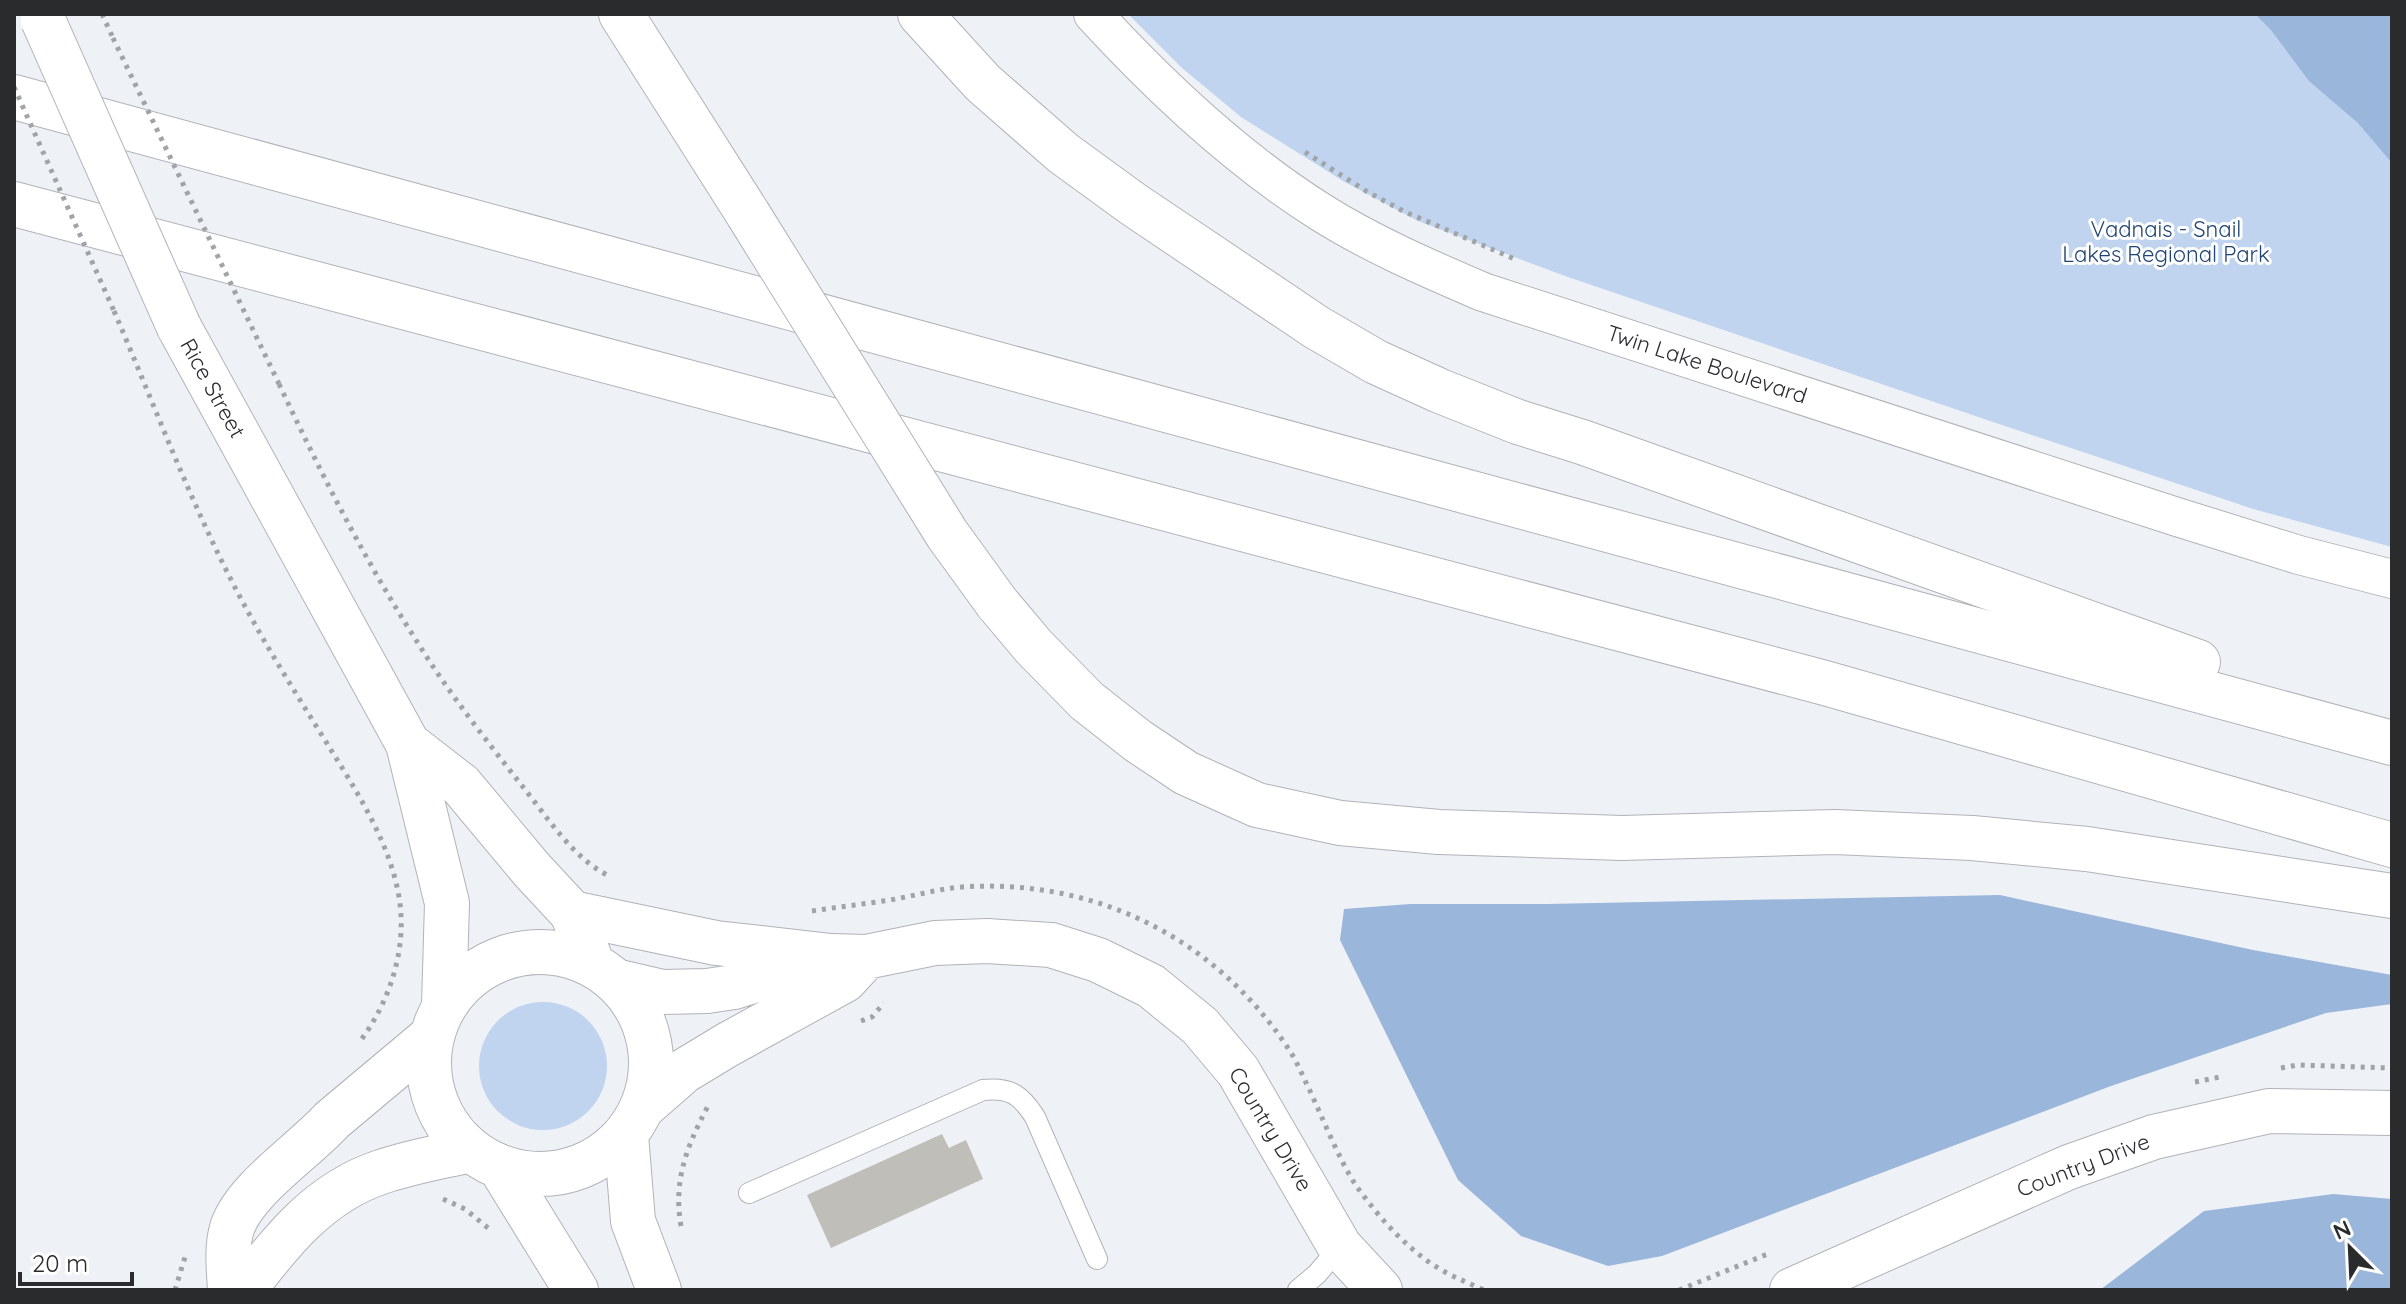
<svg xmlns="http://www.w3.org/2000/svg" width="2406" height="1304" font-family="Quicksand,sans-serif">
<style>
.green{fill:#c0d4ef}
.water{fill:#9bb6db}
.building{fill:#c0beb9}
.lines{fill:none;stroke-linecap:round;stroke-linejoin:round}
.service-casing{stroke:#b0b3b8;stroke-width:22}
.minor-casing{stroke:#b0b3b8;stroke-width:40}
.tertiary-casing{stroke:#b0b3b8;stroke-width:46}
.secondary-casing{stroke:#b0b3b8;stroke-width:46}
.motorway-casing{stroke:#b0b3b8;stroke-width:46}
.path{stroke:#a1a4a7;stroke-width:5;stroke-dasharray:4 6;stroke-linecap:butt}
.service{stroke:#fff;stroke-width:20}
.minor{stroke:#fff;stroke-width:38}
.tertiary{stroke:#fff;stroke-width:44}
.secondary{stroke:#fff;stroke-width:44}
.motorway{stroke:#fff;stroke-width:44}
.secondary-bridge-casing{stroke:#b0b3b8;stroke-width:46;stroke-linecap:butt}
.motorway-bridge-casing{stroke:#b0b3b8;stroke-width:46;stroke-linecap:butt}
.path-bridge{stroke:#a1a4a7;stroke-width:5;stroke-dasharray:4 6;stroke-linecap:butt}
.secondary-bridge{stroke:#fff;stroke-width:44}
.motorway-bridge{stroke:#fff;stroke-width:44}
.labels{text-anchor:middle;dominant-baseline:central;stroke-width:6;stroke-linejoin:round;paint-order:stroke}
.park-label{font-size:22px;fill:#204473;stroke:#fff}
.street-label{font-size:22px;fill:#2a2b2d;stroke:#fff}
</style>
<rect width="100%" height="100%" fill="#eef2f6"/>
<!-- green -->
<path class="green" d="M 1128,14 L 2392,14 L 2392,547 L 2253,509 L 1990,421 L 1565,276 L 1418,221 L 1343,181 L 1241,117 L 1182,68 Z
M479 1066a64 64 0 1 1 128 0a64 64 0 1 1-128 0Z"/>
<!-- water -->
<path class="water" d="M 2255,14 L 2392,14 L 2392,163 L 2358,123 L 2309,81 L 2271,30 Z
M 2000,895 L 2253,950 L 2392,975 L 2392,1004 L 2326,1013 L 2111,1086 L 1662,1256 L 1608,1266 L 1521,1236 L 1458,1180 L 1340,940 L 1344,909 L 1410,904 L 1546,904 Z
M 2333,1194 L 2392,1199 L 2392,1290 L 2100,1290 L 2204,1211 Z"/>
<!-- building -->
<path class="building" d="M 942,1134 L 949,1148 L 966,1140 L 983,1179 L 831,1248 L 807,1195 Z"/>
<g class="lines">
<defs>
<path id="service" d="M 749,1193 L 983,1090 C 1010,1087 1021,1095 1035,1117 L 1097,1259
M 1298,1290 L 1317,1274 L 1340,1247"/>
<path id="minor" d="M 1093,14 C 1160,87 1234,157 1319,211 C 1371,244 1427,268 1483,292 L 2177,517 L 2299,555 L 2392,579"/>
<path id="tertiary" d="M 619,982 L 662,992 L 707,991 L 734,987 L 831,956 L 866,957 L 935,943 L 987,941 L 1051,945 L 1098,960 L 1151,986 L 1200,1026 L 1238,1071 L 1340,1247 L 1380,1290
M 644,1106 L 684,1071 L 727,1045 L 845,980 L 866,957
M 230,1290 C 229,1270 226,1248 232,1228 C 245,1189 304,1151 332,1120 L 431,1037
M 244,1290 C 281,1241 320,1192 381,1172 C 410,1162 440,1157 470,1150
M 1792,1290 L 2069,1167 L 2154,1137 L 2269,1111 L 2392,1113"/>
<path id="secondary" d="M 179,327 L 408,744 L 447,903 L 444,1005
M 408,744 L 461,785 L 532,870 L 572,913 L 592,963
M 572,913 L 716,943 L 831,956
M429 1063a111 111 0 1 1 222 0a111 111 0 1 1-222 0Z
M 626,1135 L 633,1221 L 659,1290
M 500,1167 L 576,1290"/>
<path id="motorway" d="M 621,14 L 748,214
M 920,14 L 983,83 L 1063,153 L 1133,204 L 1316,327 L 1376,362 L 1440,391 L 1518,422 L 1582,442 L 2198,662
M 14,97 L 2392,743
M 14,204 L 1825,683 L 2392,845
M 997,603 L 1034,647 L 1087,701 L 1138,741 L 1186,773 L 1257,805 L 1340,823 L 1439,832 L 1622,838 L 1835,832 L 1972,838 L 2087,849 L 2392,896"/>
</defs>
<!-- service casing -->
<use href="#service" class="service-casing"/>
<!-- minor casing -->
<use href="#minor" class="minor-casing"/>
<!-- tertiary casing -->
<use href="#tertiary" class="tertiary-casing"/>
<!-- secondary casing -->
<use href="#secondary" class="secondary-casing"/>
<!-- motorway casing -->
<use href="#motorway" class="motorway-casing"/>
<!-- path -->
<path class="path" d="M 102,14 L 113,38
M 1305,152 L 1366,191 L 1403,211 L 1517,260
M 114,311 C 157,411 195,515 247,610 C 272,656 300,700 328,745 C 357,792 393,847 400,904 C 406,952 389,1002 361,1040
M 279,384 C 320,471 364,559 416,640 C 448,692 486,740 523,787 C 549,819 573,859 611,877
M 812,911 C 838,907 864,904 890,900 C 914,896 937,889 962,887 C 1094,878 1214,937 1288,1048 C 1297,1061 1303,1077 1310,1091 C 1323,1119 1339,1159 1355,1184 C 1379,1218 1409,1252 1445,1272 C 1458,1279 1471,1284 1484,1290
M 861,1021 L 872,1017 L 884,1003
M 2281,1068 L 2298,1065 L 2392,1068
M 2195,1082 L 2220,1077
M 443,1199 L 465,1209 L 488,1228
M 681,1226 C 673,1180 687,1146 708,1106
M 175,1290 L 185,1257
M 1679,1290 L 1770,1253"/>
<!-- service -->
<use href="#service" class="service"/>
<!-- minor -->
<use href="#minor" class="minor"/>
<!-- tertiary -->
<use href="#tertiary" class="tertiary"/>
<!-- secondary -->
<use href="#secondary" class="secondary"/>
<!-- motorway -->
<use href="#motorway" class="motorway"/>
<defs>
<path id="secondary-bridge" d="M 43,20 L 179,327"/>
<path id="motorway-bridge" d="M 748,214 L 947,534 L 997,603"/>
</defs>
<!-- secondary-bridge casing -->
<use href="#secondary-bridge" class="secondary-bridge-casing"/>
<!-- motorway-bridge casing -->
<use href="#motorway-bridge" class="motorway-bridge-casing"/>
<!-- path-bridge -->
<path class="path-bridge" d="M 113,38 L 279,384
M 14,87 L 114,311"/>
<!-- secondary-bridge -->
<use href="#secondary-bridge" class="secondary-bridge"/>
<!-- motorway-bridge -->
<use href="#motorway-bridge" class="motorway-bridge"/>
</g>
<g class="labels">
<!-- park labels -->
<g class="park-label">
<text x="2166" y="229">Vadnais - Snail<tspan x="2166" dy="25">Lakes Regional Park</tspan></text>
</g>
<!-- street labels -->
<g class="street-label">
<text transform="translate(1707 364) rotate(18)">Twin Lake Boulevard</text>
<text transform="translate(213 388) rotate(61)">Rice Street</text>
<text transform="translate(1271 1129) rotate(59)">Country Drive</text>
<text transform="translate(2083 1165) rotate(-21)">Country Drive</text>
</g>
</g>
<!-- border -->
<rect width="2406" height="1304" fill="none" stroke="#2a2b2d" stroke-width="32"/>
<!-- north arrow -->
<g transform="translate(2350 1248) rotate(336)" stroke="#ffffff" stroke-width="6" paint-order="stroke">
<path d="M0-6L14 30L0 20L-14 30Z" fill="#2a2b2d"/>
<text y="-12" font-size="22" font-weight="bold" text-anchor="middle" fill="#2a2b2d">N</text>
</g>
<!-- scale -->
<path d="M20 1272v12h112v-12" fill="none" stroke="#2a2b2d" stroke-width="4"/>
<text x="32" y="1272" font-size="24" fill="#2a2b2d" stroke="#ffffff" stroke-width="6" paint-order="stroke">20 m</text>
</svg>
